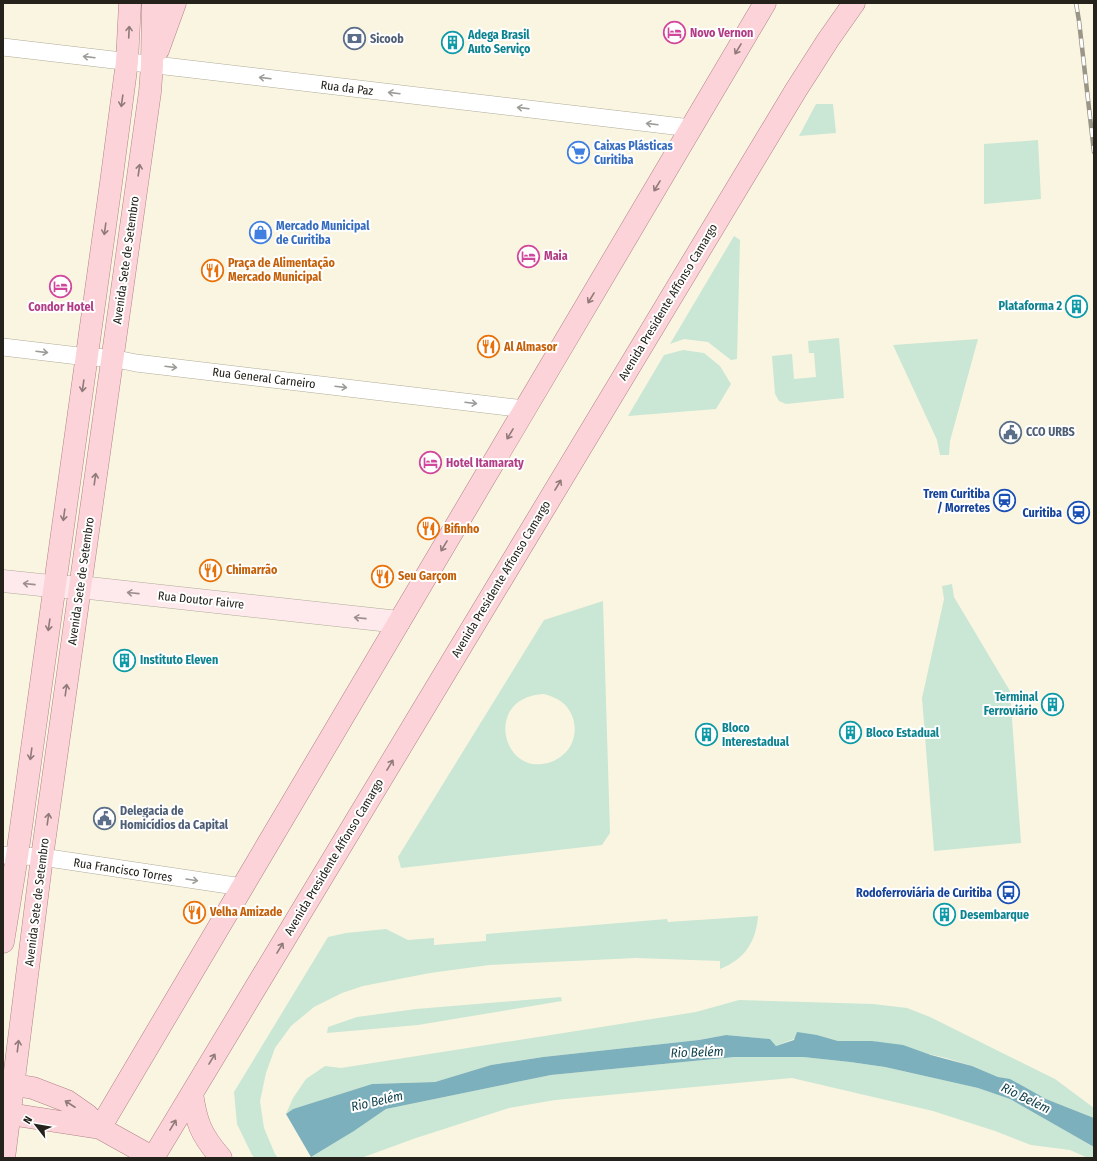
<svg xmlns="http://www.w3.org/2000/svg" width="1097" height="1161" font-family="'Fira Sans Condensed',sans-serif">
<style>
.green{fill:#c9e7d4;fill-rule:evenodd}
.water{fill:#7bb0bc}
.lines{fill:none;stroke-linecap:round;stroke-linejoin:round}
.street-casing{stroke:#b0ac99;stroke-width:18}
.secondary-casing{stroke:#b0ac99;stroke-width:23}
.primary-casing{stroke:#b08287;stroke-width:23}
.street{stroke:#fff;stroke-width:17}
.secondary{stroke:#fee9ec;stroke-width:22}
.primary{stroke:#fdd3da;stroke-width:22}
.rail-casing{stroke:#999587;stroke-width:4.5}
.rail{stroke:#fff;stroke-width:3;stroke-dasharray:9;stroke-linecap:butt}
.oneway{stroke:#907a7a}
.oneway2{stroke:#9c9c98}
.oneway3{stroke:#9c8f8e}
.labels{text-anchor:middle;dominant-baseline:central;stroke-width:4;stroke-linejoin:round;paint-order:stroke}
.hotel-label{font-size:12px;font-weight:bold;fill:#b23c85;stroke:#fff;text-anchor:start}
.culture-label{font-size:12px;font-weight:bold;fill:#0d838f;stroke:#fff;text-anchor:start}
.service-label{font-size:12px;font-weight:bold;fill:#4e5e75;stroke:#fff;text-anchor:start}
.street-label{font-size:12px;fill:#24221b;stroke:#fff}
.shop-label{font-size:12px;font-weight:bold;fill:#366cbe;stroke:#fff;text-anchor:start}
.food-label{font-size:12px;font-weight:bold;fill:#c56008;stroke:#fff;text-anchor:start}
.transit-label{font-size:12px;font-weight:bold;fill:#164399;stroke:#fff;text-anchor:end}
.water-label{font-size:13px;font-style:italic;fill:#13434d;stroke:#fff}
</style>
<rect width="100%" height="100%" fill="#faf5e1"/>
<!-- green -->
<path class="green" d="M 816,104 L 833,104 L 836,133 L 799,136 Z
M 1038,140 L 1041,199 L 984,204 L 984,144 Z
M 734,236 L 740,240 L 737,359 L 731,360 L 708,342 L 684,339 L 670,344 Z
M 839,338 L 844,398 L 786,404 L 779,401 L 775,394 L 772,356 L 792,354 L 794,379 L 816,377 L 814,353 L 809,353 L 808,341 Z
M 978,339 L 950,441 L 949,455 L 940,455 L 937,440 L 893,345 Z
M 683,350 L 704,353 L 720,366 L 731,384 L 716,409 L 628,416 L 664,355 Z
M 952,584 L 954,597 L 1010,691 L 1021,843 L 934,851 L 922,698 L 944,599 L 942,586 Z
M 603,601 L 610,833 L 602,845 L 401,868 L 398,857 L 544,620 ZM 544,694 C 551,696 557,698 563,703 C 577,715 579,738 566,752 C 559,759 552,763 542,764 C 501,770 485,697 544,694 Z
M 758,916 C 756,942 745,959 720,969 L 720,961 L 636,958 L 489,965 L 430,973 L 363,986 L 342,993 L 314,1007 L 291,1026 L 275,1048 L 266,1073 L 260,1101 L 264,1128 L 275,1154 L 278,1158 L 255,1158 L 252,1155 L 237,1124 L 234,1092 L 328,937 L 346,933 L 386,929 L 408,940 L 434,938 L 434,945 L 486,941 L 486,934 L 667,919 L 668,922 Z
M 561,997 L 562,1001 L 418,1025 L 327,1033 L 328,1027 L 357,1017 L 416,1009 Z
M 739,1000 L 873,1004 L 907,1008 L 930,1017 L 1055,1079 L 1094,1108 L 1094,1118 L 1046,1099 L 1010,1080 L 998,1077 L 972,1066 L 946,1058 L 872,1041 L 838,1041 L 817,1035 L 794,1039 L 776,1046 L 770,1039 L 726,1035 L 699,1040 L 543,1057 L 491,1065 L 435,1082 L 372,1084 L 293,1109 L 286,1114 L 293,1098 L 306,1079 L 325,1066 L 341,1068 L 696,1012 Z
M 734,1057 L 803,1057 L 850,1062 L 885,1067 L 978,1088 L 1010,1099 L 1094,1147 L 1094,1158 L 1088,1158 L 1070,1150 L 1031,1145 L 995,1131 L 933,1111 L 792,1078 L 555,1100 L 509,1108 L 416,1138 L 361,1158 L 312,1158 L 311,1157 L 354,1131 L 386,1109 L 551,1075 Z"/>
<!-- water -->
<path class="water" d="M 797,1032 L 817,1035 L 838,1041 L 872,1041 L 903,1045 L 931,1055 L 972,1066 L 998,1077 L 1010,1079 L 1046,1099 L 1094,1118 L 1094,1147 L 1010,1099 L 978,1088 L 885,1067 L 850,1062 L 803,1057 L 734,1057 L 551,1075 L 386,1109 L 354,1131 L 311,1157 L 286,1114 L 293,1109 L 372,1084 L 435,1082 L 491,1065 L 543,1057 L 699,1040 L 726,1035 L 770,1039 L 776,1046 L 794,1040 Z"/>
<g class="lines">
<defs>
<path id="street" d="M 3,47 L 691,128
M 3,347 L 87,357 L 112,358 L 136,363 L 525,409
M 3,855 L 42,857 L 242,887"/>
<path id="secondary" d="M 3,581 L 60,587 L 80,587 L 399,622"/>
<path id="primary" d="M 158,50 L 175,3
M 3,942 L 17,856 L 111,183 L 127,62 L 130,3
M 3,1083 L 33,1088 L 67,1101 L 87,1115 L 100,1128 L 154,1158
M 192,1093 C 196,1122 201,1135 221,1158
M 3,1113 L 100,1128
M 100,1128 L 765,3
M 4,1158 L 42,857 L 150,92 L 152,65 L 153,3
M 153,1158 L 796,90 L 828,40 L 854,3"/>
</defs>
<!-- street casing -->
<use href="#street" class="street-casing"/>
<!-- secondary casing -->
<use href="#secondary" class="secondary-casing"/>
<!-- primary casing -->
<use href="#primary" class="primary-casing"/>
<!-- street -->
<use href="#street" class="street"/>
<!-- secondary -->
<use href="#secondary" class="secondary"/>
<!-- primary -->
<use href="#primary" class="primary"/>
<defs>
<path id="rail" d="M 1076,3 L 1079,21 L 1094,152"/>
</defs>
<!-- rail casing -->
<use href="#rail" class="rail-casing"/>
<!-- rail -->
<use href="#rail" class="rail"/>
</g>
<!-- one-way arrows -->
<defs><path id="oneway-shaft" d="M-6 0H5M1.5-3L5.5 0L1.5 3" fill="none" stroke-width="1.6" stroke-linecap="round" stroke-linejoin="round"/></defs>
<g class="oneway">
<use href="#oneway-shaft" transform="translate(129 32) rotate(-87)"/>
<use href="#oneway-shaft" transform="translate(738 49) rotate(121)"/>
<use href="#oneway-shaft" transform="translate(122 101) rotate(98)"/>
<use href="#oneway-shaft" transform="translate(139 170) rotate(-82)"/>
<use href="#oneway-shaft" transform="translate(657 186) rotate(121)"/>
<use href="#oneway-shaft" transform="translate(105 229) rotate(98)"/>
<use href="#oneway-shaft" transform="translate(591 298) rotate(121)"/>
<use href="#oneway-shaft" transform="translate(83 386) rotate(98)"/>
<use href="#oneway-shaft" transform="translate(510 434) rotate(121)"/>
<use href="#oneway-shaft" transform="translate(95 479) rotate(-82)"/>
<use href="#oneway-shaft" transform="translate(558 485) rotate(-59)"/>
<use href="#oneway-shaft" transform="translate(64 515) rotate(98)"/>
<use href="#oneway-shaft" transform="translate(444 546) rotate(121)"/>
<use href="#oneway-shaft" transform="translate(49 625) rotate(98)"/>
<use href="#oneway-shaft" transform="translate(66 690) rotate(-82)"/>
<use href="#oneway-shaft" transform="translate(31 754) rotate(98)"/>
<use href="#oneway-shaft" transform="translate(390 765) rotate(-59)"/>
<use href="#oneway-shaft" transform="translate(48 819) rotate(-82)"/>
<use href="#oneway-shaft" transform="translate(280 948) rotate(-59)"/>
<use href="#oneway-shaft" transform="translate(18 1046) rotate(-83)"/>
<use href="#oneway-shaft" transform="translate(212 1059) rotate(-59)"/>
<use href="#oneway-shaft" transform="translate(70 1104) rotate(-147)"/>
<use href="#oneway-shaft" transform="translate(173 1125) rotate(-59)"/>
</g>
<g class="oneway2">
<use href="#oneway-shaft" transform="translate(89 57) rotate(-173)"/>
<use href="#oneway-shaft" transform="translate(265 78) rotate(-173)"/>
<use href="#oneway-shaft" transform="translate(394 93) rotate(-173)"/>
<use href="#oneway-shaft" transform="translate(523 108) rotate(-173)"/>
<use href="#oneway-shaft" transform="translate(652 124) rotate(-173)"/>
<use href="#oneway-shaft" transform="translate(42 352) rotate(7)"/>
<use href="#oneway-shaft" transform="translate(171 367) rotate(7)"/>
<use href="#oneway-shaft" transform="translate(341 387) rotate(7)"/>
<use href="#oneway-shaft" transform="translate(471 403) rotate(7)"/>
<use href="#oneway-shaft" transform="translate(192 880) rotate(9)"/>
</g>
<g class="oneway3">
<use href="#oneway-shaft" transform="translate(29 584) rotate(-174)"/>
<use href="#oneway-shaft" transform="translate(133 593) rotate(-174)"/>
<use href="#oneway-shaft" transform="translate(360 618) rotate(-174)"/>
</g>
<!-- icons -->
<defs>
<symbol id="hotel-ring" viewBox="-11 -11 22 22"><circle r="9.5" fill="#fff" stroke="#d1479c" stroke-width="1.5"/><path d="M-6-4.5h1.5V1H6V5H4.5V3h-9V5H-6ZM-4 0a1.8 1.8 0 1 1 3.6 0ZM.5 0V-2.5h3Q6-2.5 6 0Z" fill="#d1479c"/></symbol>
<symbol id="bank-ring" viewBox="-11 -11 22 22"><circle r="9.5" fill="#fff" stroke="#5c6f8a" stroke-width="1.5"/><path d="M-6-4H6V4H-6ZM0-2.3a2.3 2.3 0 1 0 0 4.6a2.3 2.3 0 1 0 0-4.6Z" fill="#5c6f8a"/></symbol>
<symbol id="building-ring" viewBox="-11 -11 22 22"><circle r="9.5" fill="#fff" stroke="#0f9aa8" stroke-width="1.5"/><path d="M-4-6H4V6H1V3H-1V6H-4ZM-2.5-4.3h1.7v1.8h-1.7ZM.8-4.3h1.7v1.8H.8ZM-2.5-1h1.7V.8h-1.7ZM.8-1h1.7V.8H.8Z" fill="#0f9aa8"/></symbol>
<symbol id="supermarket-ring" viewBox="-11 -11 22 22"><circle r="9.5" fill="#fff" stroke="#3f7fe0" stroke-width="1.5"/><path d="M-6-5.5h2.5l.6 2H6L4.5 2H-2.5L-4.4-4H-6ZM-1.5 3.2a1.3 1.3 0 1 0 .1 0ZM3 3.2a1.3 1.3 0 1 0 .1 0Z" fill="#3f7fe0"/></symbol>
<symbol id="shop-ring" viewBox="-11 -11 22 22"><circle r="9.5" fill="#fff" stroke="#3f7fe0" stroke-width="1.5"/><path d="M-5-2.5h2.3a2.7 3.5 0 0 1 5.4 0H5L5.5 6h-11ZM-1.5-2.5h3a1.5 2.3 0 0 0-3 0Z" fill="#3f7fe0"/></symbol>
<symbol id="restaurant-ring" viewBox="-11 -11 22 22"><circle r="9.5" fill="#fff" stroke="#e8710a" stroke-width="1.5"/><path d="M-5-6h1v4h1v-4h1v4h1v-4h1v5L-1.5 .5V6h-2V.5L-5-1ZM5-6V6H3V1.5H1.5Q1.5-4 5-6Z" fill="#e8710a"/></symbol>
<symbol id="civic-ring" viewBox="-11 -11 22 22"><circle r="9.5" fill="#fff" stroke="#5c6f8a" stroke-width="1.5"/><path d="M-.6-6.5H3V-4.5H.6V-3L4-1V1h2V6H-6V1h2V-1L-.6-3ZM-1.2 2.5V6h2.4V2.5Z" fill="#5c6f8a"/></symbol>
<symbol id="station-ring" viewBox="-11 -11 22 22"><circle r="9.5" fill="#fff" stroke="#1a4fb4" stroke-width="1.5"/><path d="M-3-6H3Q5-6 5-4V2Q5 4 3 4L4.5 6H3L1.5 4h-3L-3 6H-4.5L-3 4Q-5 4-5 2V-4Q-5-6-3-6ZM-3.5-4v3h7v-3ZM-3.5 1v1.5H-2V1ZM2 1v1.5H3.5V1Z" fill="#1a4fb4"/></symbol>
<symbol id="bus-ring" viewBox="-11 -11 22 22"><circle r="9.5" fill="#fff" stroke="#1a4fb4" stroke-width="1.5"/><path d="M-5-6H5V4H4V6H2V4H-2V6H-4V4H-5ZM-3.5-4V0h7V-4ZM-3.5 1.2v1.5H-2V1.2ZM2 1.2v1.5H3.5V1.2Z" fill="#1a4fb4"/></symbol>
</defs>
<g fill-rule="evenodd">
<use href="#hotel-ring" x="662" y="20" width="25" height="25"/>
<use href="#bank-ring" x="342" y="26" width="25" height="25"/>
<use href="#building-ring" x="440" y="30" width="25" height="25"/>
<use href="#supermarket-ring" x="566" y="140" width="25" height="25"/>
<use href="#shop-ring" x="248" y="220" width="25" height="25"/>
<use href="#hotel-ring" x="516" y="244" width="25" height="25"/>
<use href="#restaurant-ring" x="200" y="258" width="25" height="25"/>
<use href="#hotel-ring" x="48" y="274" width="25" height="25"/>
<use href="#building-ring" x="1064" y="294" width="25" height="25"/>
<use href="#restaurant-ring" x="476" y="334" width="25" height="25"/>
<use href="#civic-ring" x="998" y="420" width="25" height="25"/>
<use href="#hotel-ring" x="418" y="450" width="25" height="25"/>
<use href="#station-ring" x="992" y="488" width="25" height="25"/>
<use href="#station-ring" x="1066" y="500" width="25" height="25"/>
<use href="#restaurant-ring" x="416" y="516" width="25" height="25"/>
<use href="#restaurant-ring" x="198" y="558" width="25" height="25"/>
<use href="#restaurant-ring" x="370" y="564" width="25" height="25"/>
<use href="#building-ring" x="112" y="648" width="25" height="25"/>
<use href="#building-ring" x="1040" y="692" width="25" height="25"/>
<use href="#building-ring" x="838" y="720" width="25" height="25"/>
<use href="#building-ring" x="694" y="722" width="25" height="25"/>
<use href="#civic-ring" x="92" y="806" width="25" height="25"/>
<use href="#bus-ring" x="996" y="880" width="25" height="25"/>
<use href="#restaurant-ring" x="182" y="900" width="25" height="25"/>
<use href="#building-ring" x="932" y="902" width="25" height="25"/>
</g>
<g class="labels">
<!-- hotel labels -->
<g class="hotel-label">
<text x="690" y="33">Novo Vernon</text>
<text x="544" y="256">Maia</text>
<text x="61" y="307" text-anchor="middle">Condor Hotel</text>
<text x="446" y="463">Hotel Itamaraty</text>
</g>
<!-- culture labels -->
<g class="culture-label">
<text x="468" y="35">Adega Brasil<tspan x="468" dy="14">Auto Serviço</tspan></text>
<text x="1062" y="306" text-anchor="end">Plataforma 2</text>
<text x="140" y="660">Instituto Eleven</text>
<text x="1038" y="697" text-anchor="end">Terminal<tspan x="1038" dy="14">Ferroviário</tspan></text>
<text x="722" y="728">Bloco<tspan x="722" dy="14">Interestadual</tspan></text>
<text x="866" y="733">Bloco Estadual</text>
<text x="960" y="915">Desembarque</text>
</g>
<!-- service labels -->
<g class="service-label">
<text x="370" y="39">Sicoob</text>
<text x="1026" y="432">CCO URBS</text>
<text x="120" y="811">Delegacia de<tspan x="120" dy="14">Homicídios da Capital</tspan></text>
</g>
<!-- street labels -->
<g class="street-label">
<text transform="translate(347 88) rotate(7)">Rua da Paz</text>
<text transform="translate(126 260) rotate(-82)">Avenida Sete de Setembro</text>
<text transform="translate(668 302) rotate(-59)">Avenida Presidente Affonso Camargo</text>
<text transform="translate(264 378) rotate(7)">Rua General Carneiro</text>
<text transform="translate(501 579) rotate(-59)">Avenida Presidente Affonso Camargo</text>
<text transform="translate(81 581) rotate(-82)">Avenida Sete de Setembro</text>
<text transform="translate(201 600) rotate(6)">Rua Doutor Faivre</text>
<text transform="translate(334 857) rotate(-59)">Avenida Presidente Affonso Camargo</text>
<text transform="translate(123 870) rotate(9)">Rua Francisco Torres</text>
<text transform="translate(37 902) rotate(-83)">Avenida Sete de Setembro</text>
</g>
<!-- shop labels -->
<g class="shop-label">
<text x="594" y="146">Caixas Plásticas<tspan x="594" dy="14">Curitiba</tspan></text>
<text x="276" y="226">Mercado Municipal<tspan x="276" dy="14">de Curitiba</tspan></text>
</g>
<!-- food labels -->
<g class="food-label">
<text x="228" y="263">Praça de Alimentação<tspan x="228" dy="14">Mercado Municipal</tspan></text>
<text x="504" y="347">Al Almasor</text>
<text x="444" y="529">Bifinho</text>
<text x="226" y="570">Chimarrão</text>
<text x="398" y="576">Seu Garçom</text>
<text x="210" y="912">Velha Amizade</text>
</g>
<!-- transit labels -->
<g class="transit-label">
<text x="990" y="494">Trem Curitiba<tspan x="990" dy="14">/ Morretes</tspan></text>
<text x="1062" y="513">Curitiba</text>
<text x="992" y="893">Rodoferroviária de Curitiba</text>
</g>
<!-- water labels -->
<g class="water-label">
<text transform="translate(697 1052) rotate(-2)">Rio Belém</text>
<text transform="translate(1026 1098) rotate(26)">Rio Belém</text>
<text transform="translate(377 1101) rotate(-13)">Rio Belém</text>
</g>
</g>
<!-- border -->
<rect width="1097" height="1161" fill="none" stroke="#24221b" stroke-width="8"/>
<!-- north arrow -->
<g transform="translate(36 1125) rotate(301)" stroke="#ffffff" stroke-width="3" paint-order="stroke">
<path d="M0-3L7 15L0 10L-7 15Z" fill="#24221b"/>
<text y="-6" font-size="11" font-weight="bold" text-anchor="middle" fill="#24221b">N</text>
</g>
</svg>
